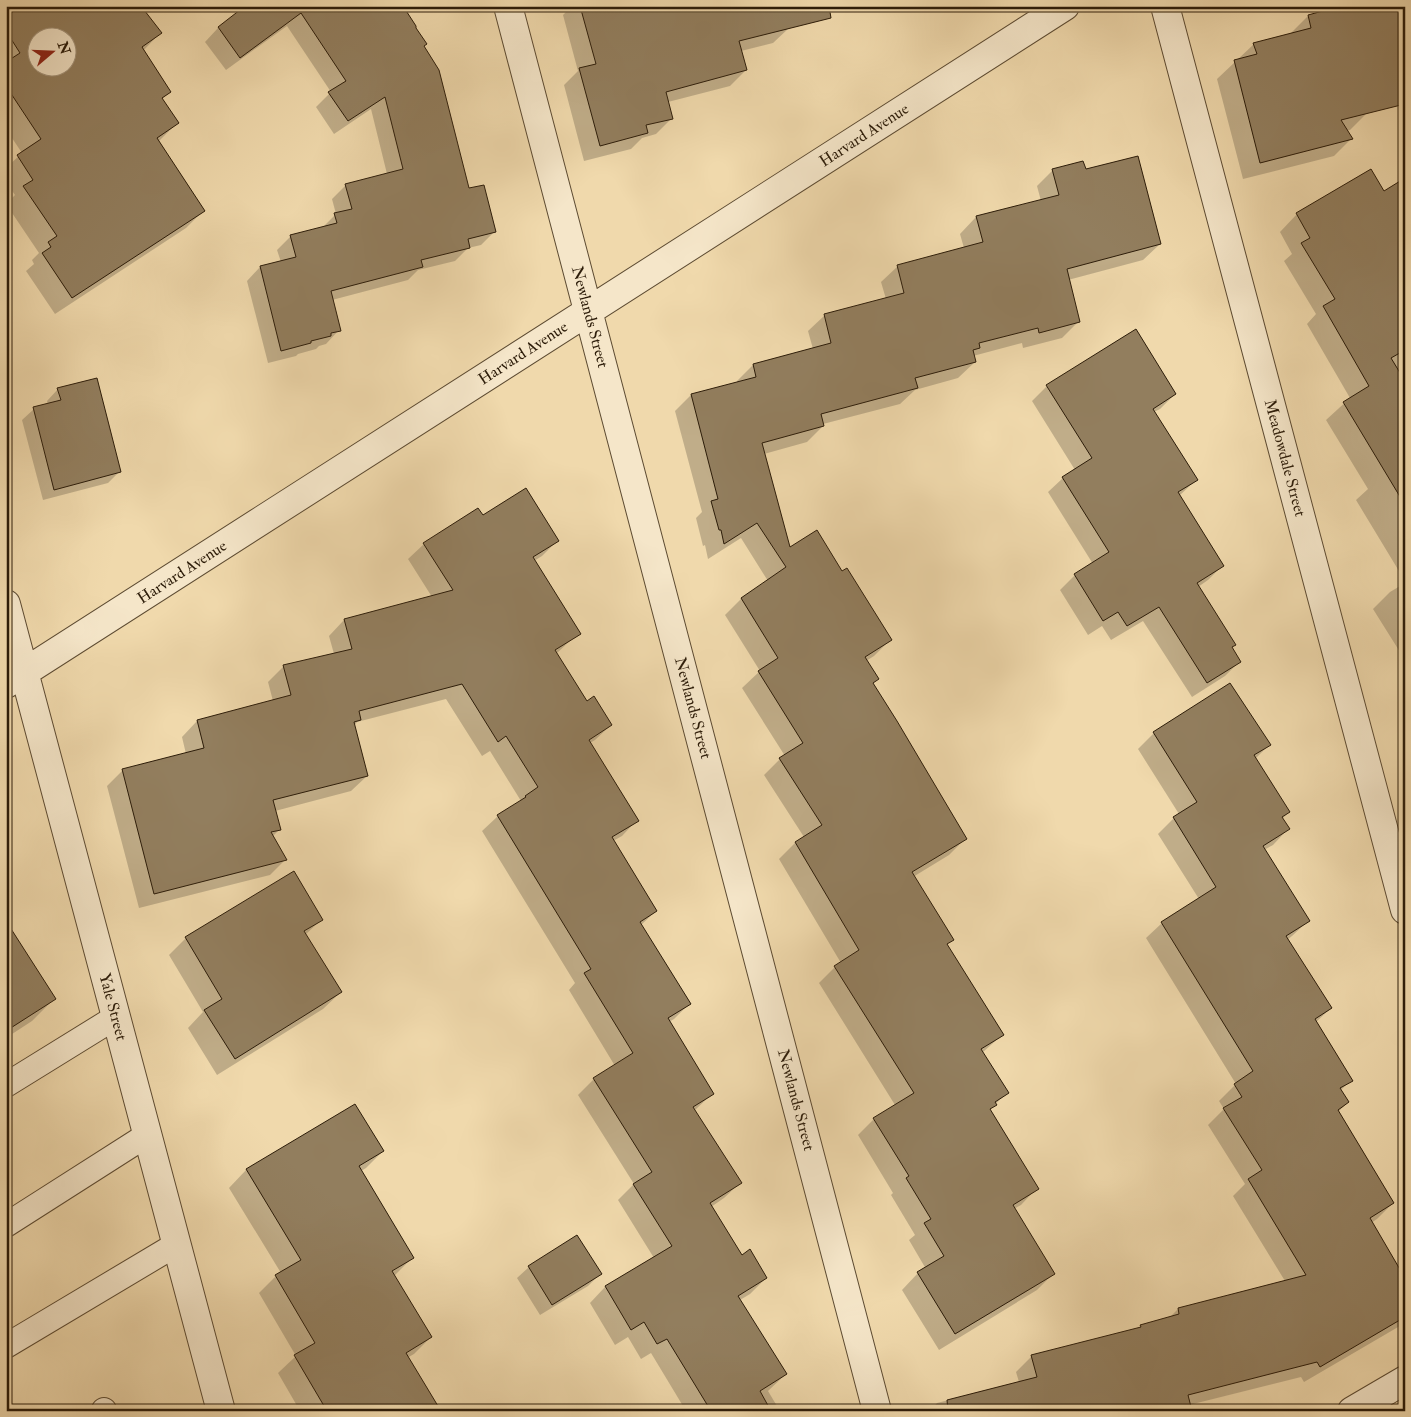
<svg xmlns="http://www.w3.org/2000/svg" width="1411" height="1417" font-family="'IM FELL Double Pica',serif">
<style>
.shadow{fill:#0003;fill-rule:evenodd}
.building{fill:#927e5e;stroke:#2c1c09;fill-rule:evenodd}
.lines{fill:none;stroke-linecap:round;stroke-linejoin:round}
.service-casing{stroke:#5d4b32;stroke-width:26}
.minor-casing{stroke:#5d4b32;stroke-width:30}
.service{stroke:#f5e6c9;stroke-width:24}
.minor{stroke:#f5e6c9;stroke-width:28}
.labels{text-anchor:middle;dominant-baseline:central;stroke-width:4;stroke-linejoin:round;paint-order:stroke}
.street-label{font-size:16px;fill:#2c1c09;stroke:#f5e6c9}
</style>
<rect width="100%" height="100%" fill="#f0d9ac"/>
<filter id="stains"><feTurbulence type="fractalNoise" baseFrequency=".004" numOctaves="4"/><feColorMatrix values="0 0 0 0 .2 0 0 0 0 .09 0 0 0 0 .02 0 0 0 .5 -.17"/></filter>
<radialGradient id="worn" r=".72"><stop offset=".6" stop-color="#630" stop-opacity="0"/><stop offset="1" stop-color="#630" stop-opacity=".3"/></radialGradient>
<!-- shadow -->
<path class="shadow" d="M 6,6 L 160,33 L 143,51 L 170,92 L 161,100 L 177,123 L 158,142 L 203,211 L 186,228 L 55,314 L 26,271 L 34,264 L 32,260 L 39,253 L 6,204 L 15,195 L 6,182 L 6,168 L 22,153 L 6,129 ZM 38,38 L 68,38 L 68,68 L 38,68 Z
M 247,6 L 402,6 L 423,46 L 468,190 L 495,231 L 481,245 L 468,248 L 455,261 L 418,270 L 408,280 L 332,300 L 339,330 L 326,344 L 319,346 L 316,349 L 298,354 L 296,356 L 268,363 L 247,281 L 260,267 L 281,262 L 277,250 L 291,236 L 321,229 L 336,214 L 332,199 L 346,185 L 387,174 L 371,109 L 334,134 L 316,107 L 331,92 L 287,26 L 226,70 L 205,42 L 218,28 Z
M 572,6 L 779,6 L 789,28 L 773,43 L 741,51 L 746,70 L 730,86 L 668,102 L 672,118 L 656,134 L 642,138 L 631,149 L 584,161 L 564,85 L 578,71 L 563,15 Z
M 1327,6 L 1405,6 L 1367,113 L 1350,130 L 1346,131 L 1351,139 L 1334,156 L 1243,179 L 1217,79 L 1254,44 L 1292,34 L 1291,33 L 1308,16 L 1321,13 Z
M 1053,170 L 1085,171 L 1160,244 L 1143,260 L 1068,280 L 1079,321 L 1062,338 L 1023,348 L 1022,343 L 973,356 L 975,362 L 958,378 L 915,390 L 900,404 L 823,424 L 823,426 L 807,442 L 764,454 L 789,549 L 842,573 L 890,640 L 874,656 L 866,661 L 877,679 L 872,684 L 965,839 L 949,855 L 913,877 L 952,939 L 946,945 L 1002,1035 L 982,1053 L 1007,1093 L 989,1110 L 1037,1188 L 1021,1205 L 1014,1209 L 1053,1274 L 1037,1290 L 939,1350 L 902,1290 L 918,1273 L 926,1269 L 909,1240 L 915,1235 L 891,1195 L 893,1193 L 858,1135 L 874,1119 L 895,1105 L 819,983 L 835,967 L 841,963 L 779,859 L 795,843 L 804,837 L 764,775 L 780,759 L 785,756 L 742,688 L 760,671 L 725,615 L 741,599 L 768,581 L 741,538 L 708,559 L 705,545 L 703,546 L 696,518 L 702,512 L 675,411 L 691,395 L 737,383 L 737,381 L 753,365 L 813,349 L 808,331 L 825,315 L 886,299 L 881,282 L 898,266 L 964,248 L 960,234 L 976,217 L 1041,201 L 1037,186 Z
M 1405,191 L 1405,581 L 1356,500 L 1368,489 L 1326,420 L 1350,398 L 1307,324 L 1316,314 L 1284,261 L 1292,254 L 1280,232 L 1297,214 L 1383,192 Z
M 1047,386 L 1175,394 L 1160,409 L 1154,412 L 1196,480 L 1179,496 L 1223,565 L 1208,580 L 1198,587 L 1235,644 L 1231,648 L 1240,661 L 1225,676 L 1192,697 L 1143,621 L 1111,640 L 1102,626 L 1088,635 L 1060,590 L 1075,575 L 1093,564 L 1048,492 L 1063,478 L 1075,470 L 1032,401 Z
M 58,389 L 120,471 L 108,483 L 43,500 L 22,420 L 34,409 L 48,405 L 47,401 Z
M 483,517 L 558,540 L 542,556 L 534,561 L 574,637 L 556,654 L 586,703 L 611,725 L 595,740 L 590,743 L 637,820 L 622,836 L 613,841 L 656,911 L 641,925 L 689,1004 L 674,1019 L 669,1022 L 713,1093 L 694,1111 L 740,1183 L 724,1198 L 711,1207 L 741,1256 L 766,1278 L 750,1294 L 740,1300 L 786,1374 L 768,1391 L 780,1411 L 686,1411 L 651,1353 L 641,1359 L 628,1337 L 615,1345 L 590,1303 L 605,1287 L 654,1258 L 618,1200 L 634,1184 L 578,1095 L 594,1079 L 615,1066 L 569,990 L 575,983 L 482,831 L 498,816 L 521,801 L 490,751 L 482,756 L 446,699 L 357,722 L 354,726 L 367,776 L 351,791 L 275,811 L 280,829 L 272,837 L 286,859 L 270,875 L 139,908 L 107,786 L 122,771 L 186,754 L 182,737 L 197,721 L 273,701 L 268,682 L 284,666 L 334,654 L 329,636 L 344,620 L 432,597 L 408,559 L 424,544 Z
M 1405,583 L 1405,660 L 1373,609 L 1390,592 Z
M 1230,685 L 1269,745 L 1255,759 L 1289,812 L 1282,819 L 1288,829 L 1273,845 L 1264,850 L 1308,921 L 1292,936 L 1287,940 L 1331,1008 L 1315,1023 L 1351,1080 L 1340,1091 L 1348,1102 L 1338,1112 L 1393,1203 L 1377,1219 L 1371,1223 L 1405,1281 L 1405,1323 L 1304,1382 L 1301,1377 L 1189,1405 L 1191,1411 L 930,1411 L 937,1403 L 1019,1382 L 1016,1372 L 1032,1356 L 1138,1329 L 1141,1326 L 1169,1318 L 1178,1309 L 1285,1281 L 1233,1196 L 1245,1184 L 1208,1125 L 1224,1109 L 1219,1101 L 1236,1084 L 1146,938 L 1162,923 L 1199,899 L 1158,834 L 1174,818 L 1179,814 L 1138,749 L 1154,733 Z
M 1405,694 L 1405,706 L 1400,699 Z
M 321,920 L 305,935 L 341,992 L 323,1009 L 217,1075 L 188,1028 L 203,1012 L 169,955 L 186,938 Z
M 6,923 L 54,999 L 32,1021 L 6,1038 Z
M 355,1105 L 383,1151 L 366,1168 L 361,1171 L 412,1258 L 394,1276 L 431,1337 L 414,1354 L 407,1358 L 439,1411 L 300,1411 L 278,1373 L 296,1356 L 259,1293 L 276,1276 L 281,1273 L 229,1188 L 246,1170 Z
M 529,1267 L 600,1274 L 588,1286 L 540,1315 L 517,1278 Z"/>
<!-- building -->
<path class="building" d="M 6,6 L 141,6 L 162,33 L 142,47 L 171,92 L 162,98 L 179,123 L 157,138 L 205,211 L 72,298 L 42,253 L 51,247 L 48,242 L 57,236 L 23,186 L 33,180 L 17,155 L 41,139 L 6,86 L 6,62 L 20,53 L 6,31 ZM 38,38 L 68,38 L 68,68 L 38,68 Z
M 245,6 L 403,6 L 416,26 L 416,28 L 427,44 L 424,46 L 439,70 L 469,188 L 484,185 L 496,232 L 468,239 L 470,248 L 421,260 L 423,267 L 331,291 L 341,331 L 331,333 L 331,336 L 311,341 L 311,343 L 281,351 L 260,266 L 296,257 L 290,235 L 337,223 L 334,213 L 352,209 L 345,184 L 403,169 L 385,97 L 348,121 L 328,92 L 346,81 L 301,13 L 240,58 L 218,27 Z
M 580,6 L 829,6 L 831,18 L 739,41 L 747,70 L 666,92 L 673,119 L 646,125 L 648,133 L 600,146 L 579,68 L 596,64 Z
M 1341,6 L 1405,6 L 1405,104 L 1341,120 L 1353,139 L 1260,163 L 1234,60 L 1257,54 L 1253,43 L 1311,28 L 1308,15 Z
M 1138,156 L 1161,244 L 1067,269 L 1080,322 L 1039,333 L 1038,328 L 979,343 L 980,348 L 973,350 L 976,362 L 915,378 L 918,388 L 821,414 L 824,426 L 762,443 L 790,547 L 817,530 L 842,571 L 847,568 L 892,640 L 865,657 L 879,679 L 873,683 L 897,721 L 967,839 L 912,872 L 954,940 L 947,944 L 1004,1035 L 981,1049 L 1009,1093 L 995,1102 L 997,1105 L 990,1109 L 1039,1189 L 1013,1205 L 1055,1274 L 955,1334 L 917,1272 L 944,1256 L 924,1223 L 931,1219 L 906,1178 L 909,1176 L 873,1118 L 914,1093 L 834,966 L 859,950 L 795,842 L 822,825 L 779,758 L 803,743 L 758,671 L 778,658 L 741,598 L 786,567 L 757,523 L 724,544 L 721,530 L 719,530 L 711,501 L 718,499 L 691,394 L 756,377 L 753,364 L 831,343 L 824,314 L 904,293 L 897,265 L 983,242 L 976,216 L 1059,195 L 1052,169 L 1083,161 L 1086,169 Z
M 1371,169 L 1384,191 L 1405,178 L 1405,350 L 1391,358 L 1405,381 L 1405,505 L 1343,402 L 1369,386 L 1323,306 L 1335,299 L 1301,243 L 1310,238 L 1296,213 Z
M 1136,329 L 1176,394 L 1153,409 L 1198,480 L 1178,492 L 1224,566 L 1197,583 L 1236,645 L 1232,647 L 1241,662 L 1207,683 L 1159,607 L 1127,626 L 1118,612 L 1103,621 L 1074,574 L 1109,552 L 1062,477 L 1092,458 L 1046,385 Z
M 97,378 L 121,472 L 54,490 L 33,407 L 61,400 L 57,388 Z
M 526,488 L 559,541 L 533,557 L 581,634 L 555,650 L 587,701 L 594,696 L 612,725 L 589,740 L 639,821 L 612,837 L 657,911 L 640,922 L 691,1004 L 668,1018 L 714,1094 L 693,1107 L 742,1183 L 710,1203 L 742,1255 L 750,1249 L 767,1278 L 738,1296 L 787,1374 L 760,1391 L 771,1411 L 711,1411 L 667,1339 L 657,1344 L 644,1322 L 631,1330 L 605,1286 L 672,1246 L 633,1184 L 652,1172 L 593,1078 L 633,1053 L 584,973 L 591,969 L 497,815 L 526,797 L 525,796 L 538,787 L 506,736 L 498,742 L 462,684 L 359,711 L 361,720 L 354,722 L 368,776 L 273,800 L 281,830 L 271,832 L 287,860 L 154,894 L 122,769 L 204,748 L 197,720 L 291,695 L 283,665 L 352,649 L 344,619 L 453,590 L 423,543 L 478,508 L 483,515 Z
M 1230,683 L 1271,745 L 1254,755 L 1290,812 L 1282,817 L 1290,829 L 1263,846 L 1310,921 L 1286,936 L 1332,1008 L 1315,1019 L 1353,1081 L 1340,1088 L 1349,1102 L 1338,1110 L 1394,1203 L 1370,1218 L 1405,1278 L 1405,1317 L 1320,1367 L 1317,1362 L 1188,1395 L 1192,1411 L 948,1411 L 947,1400 L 1037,1377 L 1031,1355 L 1141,1327 L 1140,1325 L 1179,1314 L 1178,1308 L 1306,1275 L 1248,1179 L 1262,1170 L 1223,1108 L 1242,1097 L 1234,1084 L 1253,1071 L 1161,922 L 1216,887 L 1173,817 L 1197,802 L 1153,732 Z
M 294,871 L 323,920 L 304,931 L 342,992 L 235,1059 L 204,1010 L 222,999 L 185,937 Z
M 6,921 L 56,999 L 6,1031 Z
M 355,1104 L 384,1151 L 359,1166 L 414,1258 L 392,1271 L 432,1337 L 406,1353 L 441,1411 L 327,1411 L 294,1355 L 315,1343 L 275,1275 L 301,1260 L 246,1169 Z
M 577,1235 L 602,1274 L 552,1305 L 528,1266 Z"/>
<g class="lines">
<defs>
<path id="service" d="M 6,1085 L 116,1017
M 6,1225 L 147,1135
M 6,1346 L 177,1244
M 104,1410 L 104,1411"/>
<path id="minor" d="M 508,6 L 877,1411
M 1165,6 L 1405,910
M 6,604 L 221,1411
M 6,684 L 1065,6
M 1352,1411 L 1405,1380"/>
</defs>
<!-- service casing -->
<use href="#service" class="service-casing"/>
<!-- minor casing -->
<use href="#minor" class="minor-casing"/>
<!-- service -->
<use href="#service" class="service"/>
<!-- minor -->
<use href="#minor" class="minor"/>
</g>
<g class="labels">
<!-- street labels -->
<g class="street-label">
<text transform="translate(864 135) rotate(-33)">Harvard Avenue</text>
<text transform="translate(590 317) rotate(75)">Newlands Street</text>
<text transform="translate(523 353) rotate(-33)">Harvard Avenue</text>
<text transform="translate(1285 458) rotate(75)">Meadowdale Street</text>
<text transform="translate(182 572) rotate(-33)">Harvard Avenue</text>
<text transform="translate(693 708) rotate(75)">Newlands Street</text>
<text transform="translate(113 1007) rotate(75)">Yale Street</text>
<text transform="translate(796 1100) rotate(75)">Newlands Street</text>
</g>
</g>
<!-- margin -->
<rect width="1411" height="1417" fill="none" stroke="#f0d9ac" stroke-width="25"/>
<rect x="8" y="8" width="1396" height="1402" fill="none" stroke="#2c1c09" stroke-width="2.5"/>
<rect x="12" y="12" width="1386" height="1392" fill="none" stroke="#2c1c09"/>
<!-- north arrow -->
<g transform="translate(52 52) rotate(71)"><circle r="24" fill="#f5e6c9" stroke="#a5957c"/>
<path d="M0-4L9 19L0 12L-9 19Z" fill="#8f2418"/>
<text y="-8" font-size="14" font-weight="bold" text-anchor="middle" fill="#2c1c09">N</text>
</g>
<rect width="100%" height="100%" filter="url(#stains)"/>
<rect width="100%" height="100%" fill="url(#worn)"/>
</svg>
